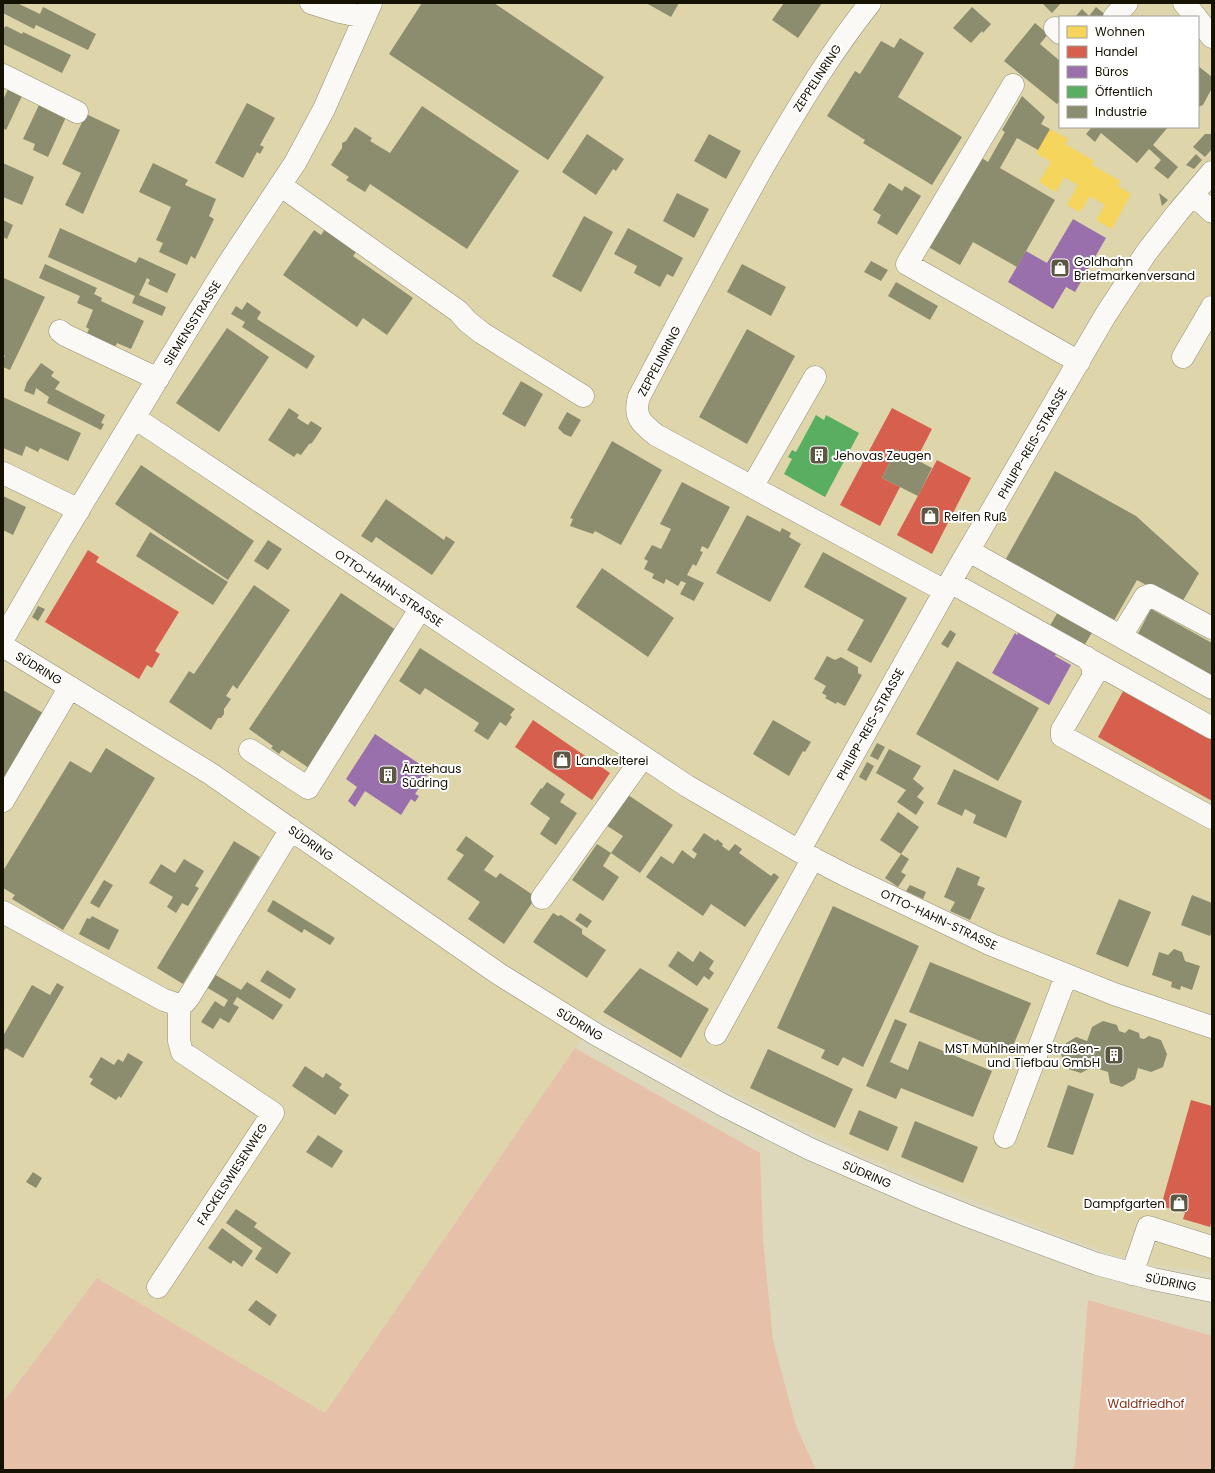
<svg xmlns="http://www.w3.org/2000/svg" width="1215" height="1473" font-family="Poppins,sans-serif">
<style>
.built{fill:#dfd5aa;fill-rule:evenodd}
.green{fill:#e7c0aa}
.homes{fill:#f6d55c}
.shops{fill:#d6604d}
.offices{fill:#9970ab}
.public{fill:#5aae61}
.industry{fill:#8c8c6e}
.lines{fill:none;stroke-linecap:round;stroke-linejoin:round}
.minor-casing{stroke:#928e79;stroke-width:23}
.minor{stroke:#faf9f5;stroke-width:22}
.labels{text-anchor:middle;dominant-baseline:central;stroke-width:4;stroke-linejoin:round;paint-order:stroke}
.street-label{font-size:12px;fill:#161202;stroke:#fff}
.poi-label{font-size:12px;fill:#161202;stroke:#fff;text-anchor:start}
.park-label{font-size:12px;fill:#883117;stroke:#fff}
</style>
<rect width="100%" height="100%" fill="#ddd7bc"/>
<!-- built -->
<path class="built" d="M 3,3 L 1212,3 L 1212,1273 L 1188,1268 L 1147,1265 L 1114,1255 L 1059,1235 L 859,1154 L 765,1109 L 681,1065 L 598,1017 L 575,1048 L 325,1413 L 97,1278 L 3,1403 ZM 1060,17 L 1198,17 L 1198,127 L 1060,127 Z"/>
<!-- green -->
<path class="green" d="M 575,1048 L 760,1153 L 763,1239 L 773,1340 L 796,1426 L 816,1470 L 3,1470 L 3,1403 L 97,1278 L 325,1413 Z
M 1088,1300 L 1212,1336 L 1212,1470 L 1072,1470 L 1075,1464 Z"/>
<!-- homes -->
<path class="homes" d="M 1050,129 L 1068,139 L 1065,144 L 1094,161 L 1092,165 L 1120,181 L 1118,186 L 1131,194 L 1112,229 L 1096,220 L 1105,205 L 1090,196 L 1080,212 L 1067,205 L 1078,185 L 1064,177 L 1056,192 L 1039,182 L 1051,162 L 1036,153 Z"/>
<!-- shops -->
<path class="shops" d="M 892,408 L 932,429 L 916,460 L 896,449 L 882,478 L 900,487 L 880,526 L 840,505 Z
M 937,460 L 971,478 L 932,554 L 897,535 Z
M 88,550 L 99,557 L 96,562 L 179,612 L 155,651 L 160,654 L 152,668 L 147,665 L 139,679 L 45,622 Z
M 1127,684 L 1212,732 L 1212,801 L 1098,737 Z
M 533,720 L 610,773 L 592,800 L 515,747 Z
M 1191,1100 L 1212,1106 L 1212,1220 L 1210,1227 L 1183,1219 L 1185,1213 L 1161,1206 Z"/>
<!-- offices -->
<path class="offices" d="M 1073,219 L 1106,238 L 1075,292 L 1066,287 L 1053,309 L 1008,282 L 1026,251 L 1047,263 Z
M 1021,629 L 1058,649 L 1055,656 L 1071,665 L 1049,705 L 992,673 L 1015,633 L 1017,635 Z
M 375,734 L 430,771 L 415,794 L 419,796 L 415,802 L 411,799 L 401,815 L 365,791 L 355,807 L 348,801 L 357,787 L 346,779 Z"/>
<!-- public -->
<path class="public" d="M 816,415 L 824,420 L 826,415 L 859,433 L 825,497 L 784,474 L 792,459 L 788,457 L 792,450 L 796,452 Z"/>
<!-- industry -->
<path class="industry" d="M 3,3 L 17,3 L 40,14 L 43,7 L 96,34 L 88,50 L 36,25 L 34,29 L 3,13 Z
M 422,3 L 494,3 L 604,77 L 548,160 L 389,54 Z
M 646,3 L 679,3 L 671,17 Z
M 784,3 L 822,3 L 798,38 L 772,20 Z
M 1044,3 L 1061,3 L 1052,13 L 1043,4 Z
M 972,7 L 991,24 L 983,33 L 982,31 L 971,43 L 953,28 Z
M 1096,7 L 1108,17 L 1075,17 L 1082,9 L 1089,16 Z
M 1035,23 L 1048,34 L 1040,44 L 1060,61 L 1060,101 L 1057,104 L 1004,61 Z
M 6,26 L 22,34 L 23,32 L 71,55 L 62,73 L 3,44 L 3,29 Z
M 900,38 L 924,53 L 898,97 L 962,137 L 932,185 L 863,143 L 865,140 L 827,116 L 855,71 L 860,74 L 881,41 L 894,48 Z
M 1198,66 L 1212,77 L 1212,88 L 1203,105 L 1198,107 Z
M 8,89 L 22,96 L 6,130 L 3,128 L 3,100 Z
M 1022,96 L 1045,117 L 1041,124 L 1050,129 L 1038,150 L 1017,138 L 1000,168 L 1055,200 L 1017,267 L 973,242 L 960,265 L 925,245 L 977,155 L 988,162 L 1005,132 L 1002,130 Z
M 247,103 L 275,118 L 260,145 L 264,147 L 260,154 L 257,152 L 243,178 L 215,163 Z
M 39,105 L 66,117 L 48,157 L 33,150 L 35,144 L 23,139 Z
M 422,106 L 519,171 L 467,249 L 370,184 L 365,192 L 346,180 L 349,177 L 331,165 L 342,148 L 342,143 L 346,141 L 355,127 L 372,138 L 370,141 L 390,153 Z
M 86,114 L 120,130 L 83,214 L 65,205 L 81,173 L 62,164 Z
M 1092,127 L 1168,127 L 1153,145 L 1178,167 L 1168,179 L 1154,168 L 1161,160 L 1149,149 L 1137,163 L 1101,133 L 1095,142 L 1086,134 Z
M 587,134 L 624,159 L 616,171 L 613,169 L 596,195 L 562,172 Z
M 709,134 L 741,151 L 726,179 L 694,161 Z
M 1205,134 L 1212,134 L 1212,149 L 1205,157 L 1193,147 Z
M 1196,154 L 1202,160 L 1194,169 L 1186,165 Z
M 3,163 L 34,177 L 22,205 L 3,197 Z
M 153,163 L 188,180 L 185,185 L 216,199 L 209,216 L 214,219 L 195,259 L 191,256 L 187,265 L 159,252 L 163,243 L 156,240 L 171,207 L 139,192 Z
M 889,183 L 902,191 L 905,186 L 921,196 L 897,235 L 877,223 L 881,215 L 873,210 Z
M 677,193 L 709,209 L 694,238 L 663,221 Z
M 1159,193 L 1168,200 L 1162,206 Z
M 584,216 L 613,232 L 581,292 L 552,276 Z
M 3,220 L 13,225 L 7,239 L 3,237 Z
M 327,226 L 359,248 L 353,256 L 413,298 L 387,335 L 363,318 L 357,327 L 283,275 L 314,230 L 321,235 Z
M 60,228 L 136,263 L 139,257 L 176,274 L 167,293 L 148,284 L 150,280 L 147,278 L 139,295 L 166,307 L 162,316 L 132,303 L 135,296 L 48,257 Z
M 628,228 L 683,258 L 673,277 L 667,274 L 660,287 L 634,273 L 637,266 L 614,254 Z
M 871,261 L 888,270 L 881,281 L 864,272 Z
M 45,264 L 97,288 L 94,294 L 102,298 L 101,301 L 144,321 L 131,349 L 117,343 L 112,353 L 84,340 L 89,329 L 86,327 L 93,310 L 77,303 L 80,296 L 39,278 Z
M 742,264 L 786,287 L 771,316 L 727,292 Z
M 4,278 L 45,297 L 10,370 L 3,367 L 3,359 L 5,356 L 3,355 Z
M 896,282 L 938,306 L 930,320 L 888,296 Z
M 247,302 L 261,312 L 257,319 L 315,356 L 307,369 L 242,327 L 245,322 L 231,314 L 236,306 L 242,310 Z
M 227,328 L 269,357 L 219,432 L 176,403 Z
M 747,329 L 795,356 L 747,444 L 699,417 Z
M 41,363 L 54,372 L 51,376 L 60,382 L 55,389 L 105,415 L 101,423 L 104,424 L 101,430 L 47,403 L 49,397 L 36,388 L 34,395 L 24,391 L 27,382 Z
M 521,381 L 543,394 L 525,427 L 502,414 Z
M 3,397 L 81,433 L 68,461 L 40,448 L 38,452 L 26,446 L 22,456 L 3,448 Z
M 289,408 L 299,415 L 297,418 L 308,425 L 311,421 L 322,428 L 312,443 L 309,444 L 301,455 L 297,453 L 294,457 L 268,440 Z
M 567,412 L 581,420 L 571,437 L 564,434 L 558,428 Z
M 612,441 L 662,470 L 621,545 L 595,531 L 593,534 L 570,526 L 573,519 L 570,518 Z
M 896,449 L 932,468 L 918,496 L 882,478 Z
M 141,465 L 254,541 L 228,580 L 115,504 Z
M 1055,471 L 1136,516 L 1199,573 L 1181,604 L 1137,580 L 1112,624 L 1003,564 Z
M 682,482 L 730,507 L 708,549 L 702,546 L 700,551 L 703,552 L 696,566 L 693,564 L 687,575 L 704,583 L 694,601 L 680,594 L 686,583 L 681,581 L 678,586 L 666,579 L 664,584 L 652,578 L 654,574 L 644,569 L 648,561 L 644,559 L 652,545 L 661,549 L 671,529 L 660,524 Z
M 3,496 L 26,507 L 13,535 L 3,530 Z
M 386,499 L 444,540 L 446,536 L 455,542 L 432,575 L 376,537 L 372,543 L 361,536 Z
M 747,515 L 780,532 L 782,528 L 791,533 L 789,537 L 801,544 L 770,602 L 716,573 Z
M 150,532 L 228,582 L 213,605 L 136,556 Z
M 268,540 L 282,549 L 268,570 L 254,561 Z
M 823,552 L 907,598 L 871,663 L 847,650 L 864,620 L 804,587 Z
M 602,568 L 674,618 L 648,657 L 576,607 Z
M 254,585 L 290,610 L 237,689 L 233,685 L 226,696 L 231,699 L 224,709 L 224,714 L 221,718 L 218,718 L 211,730 L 169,702 L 189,671 L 194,674 Z
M 341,593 L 399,632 L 309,768 L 282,750 L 279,754 L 271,748 L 273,746 L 249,729 Z
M 38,606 L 45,609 L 38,621 L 32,617 Z
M 1151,609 L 1212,643 L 1212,682 L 1135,639 Z
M 1058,612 L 1093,631 L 1082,649 L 1048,629 Z
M 950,630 L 956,634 L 948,648 L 941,644 Z
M 420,648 L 515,709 L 510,715 L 512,717 L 506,726 L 500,722 L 488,740 L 474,731 L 479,723 L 425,688 L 420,695 L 399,681 Z
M 827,656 L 835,660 L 841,657 L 858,667 L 858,673 L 862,675 L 845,706 L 837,702 L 836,704 L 825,698 L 827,696 L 822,693 L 826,686 L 814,679 Z
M 957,661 L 1039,708 L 998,781 L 916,734 Z
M 3,690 L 43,713 L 3,784 Z
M 773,720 L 811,742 L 805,752 L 803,751 L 789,776 L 753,754 Z
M 877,743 L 885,747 L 878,760 L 870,756 Z
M 106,748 L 155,778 L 63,930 L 12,899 L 15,895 L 3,888 L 3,871 L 70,761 L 91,773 Z
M 889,749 L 921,766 L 913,779 L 924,788 L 917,797 L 924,802 L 916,815 L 897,802 L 906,790 L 876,773 Z
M 867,762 L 874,766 L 866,781 L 859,777 Z
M 954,769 L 1022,801 L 1006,838 L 973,823 L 976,815 L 965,809 L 962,816 L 937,804 Z
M 547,782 L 565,794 L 560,802 L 577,813 L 556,845 L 540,834 L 550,818 L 530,804 L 541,788 L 542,789 Z
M 625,793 L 673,825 L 640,873 L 611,853 L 623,836 L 604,824 Z
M 898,812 L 919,827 L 901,854 L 880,840 Z
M 704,833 L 716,841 L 717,839 L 723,844 L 722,846 L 729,851 L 735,844 L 742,849 L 739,853 L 771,876 L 774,873 L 779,877 L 745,927 L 711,904 L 703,916 L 646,877 L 661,856 L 673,864 L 682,850 L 694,859 L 697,854 L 692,850 Z
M 466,836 L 494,856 L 484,870 L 496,878 L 500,873 L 536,897 L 504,944 L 468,919 L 480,902 L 447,879 L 464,855 L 456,850 Z
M 234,841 L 260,857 L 183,984 L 157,968 Z
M 597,844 L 611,853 L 603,866 L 619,877 L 603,901 L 572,880 Z
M 901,854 L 909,859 L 901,872 L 906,875 L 898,887 L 885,878 Z
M 184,859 L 204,871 L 195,886 L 199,888 L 188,906 L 182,903 L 176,913 L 167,907 L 173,897 L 149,883 L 161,864 L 175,873 Z
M 957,867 L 980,877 L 977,885 L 985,888 L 970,920 L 950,911 L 955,902 L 944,897 Z
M 104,880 L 113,885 L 99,908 L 90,903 Z
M 910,885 L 926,892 L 923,899 L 906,891 Z
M 1192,895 L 1212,903 L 1212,931 L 1210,936 L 1181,925 Z
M 1119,899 L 1151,912 L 1128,967 L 1096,954 Z
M 273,900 L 335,938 L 330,945 L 304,929 L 302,933 L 267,911 Z
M 833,906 L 919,946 L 863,1067 L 843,1057 L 838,1066 L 821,1058 L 825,1050 L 777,1028 Z
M 553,913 L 558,916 L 561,915 L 582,929 L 582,934 L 606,950 L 587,978 L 533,942 Z
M 580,913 L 592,921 L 587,928 L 575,920 Z
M 92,916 L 119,930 L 109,950 L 79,934 L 87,918 L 90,919 Z
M 1174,949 L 1182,952 L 1185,961 L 1200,966 L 1192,990 L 1181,986 L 1180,990 L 1171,987 L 1172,982 L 1152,975 L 1159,952 L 1168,955 Z
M 678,951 L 693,962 L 700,951 L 714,961 L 709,969 L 714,973 L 709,980 L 704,976 L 697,986 L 668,966 Z
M 930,962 L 1031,1003 L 1010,1053 L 909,1012 Z
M 640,968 L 709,1009 L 681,1058 L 603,1012 Z
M 267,970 L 296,989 L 290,999 L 260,981 Z
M 214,974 L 241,990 L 247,982 L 283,1005 L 273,1020 L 237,997 L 233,1004 L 239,1007 L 229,1023 L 220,1018 L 213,1029 L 201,1022 L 215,1001 L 224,1007 L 228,1000 L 206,987 Z
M 57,983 L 64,987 L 23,1058 L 6,1048 L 3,1052 L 3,1036 L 32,985 L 50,995 Z
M 895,1019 L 907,1024 L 890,1062 L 908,1070 L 919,1041 L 992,1071 L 973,1117 L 901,1088 L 896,1099 L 866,1086 Z
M 1103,1021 L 1117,1025 L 1119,1031 L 1125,1033 L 1129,1029 L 1139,1033 L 1140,1038 L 1144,1039 L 1149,1036 L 1161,1040 L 1167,1054 L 1163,1067 L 1151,1072 L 1138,1068 L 1135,1079 L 1122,1087 L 1110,1083 L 1108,1072 L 1092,1067 L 1081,1073 L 1068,1069 L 1061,1055 L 1065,1044 L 1076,1037 L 1087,1041 L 1092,1027 Z
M 768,1049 L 853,1089 L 835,1128 L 750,1088 Z
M 128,1053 L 143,1062 L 121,1098 L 119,1096 L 116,1100 L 90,1084 L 93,1079 L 89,1077 L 101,1057 L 114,1065 L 118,1059 L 123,1062 Z
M 305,1066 L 323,1078 L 326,1073 L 342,1084 L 339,1088 L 349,1095 L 335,1115 L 292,1086 Z
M 1068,1085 L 1094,1094 L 1073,1155 L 1047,1147 Z
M 859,1110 L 898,1127 L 888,1151 L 849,1134 Z
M 915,1121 L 978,1147 L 963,1183 L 901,1157 Z
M 318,1135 L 343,1151 L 332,1168 L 306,1152 Z
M 33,1172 L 42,1178 L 36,1188 L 26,1182 Z
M 236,1209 L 257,1223 L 254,1227 L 291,1253 L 277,1274 L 255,1259 L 262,1248 L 226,1223 Z
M 222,1228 L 253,1251 L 242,1267 L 233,1260 L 231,1264 L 208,1248 Z
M 256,1300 L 277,1315 L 270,1326 L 248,1310 Z"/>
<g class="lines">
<defs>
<path id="minor" d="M 311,3 L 340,12 L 365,17
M 870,3 C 832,51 801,102 770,155 C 724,234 682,316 639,397 C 633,417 642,424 656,435 L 945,591
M 1184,3 L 1196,17
M 1114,17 L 1127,3
M 1198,20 L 1212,37
M 1055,28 L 1060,33
M 3,75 L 77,112
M 1013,85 L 907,264 L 1079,362
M 280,185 L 458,311 L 468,322 L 482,333 L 583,396
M 1193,194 L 1212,212
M 60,331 L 65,335 L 158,379
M 1183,357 L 1212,307
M 135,418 L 687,786 L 799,851 L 845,875 L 992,945 L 1114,994 L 1212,1027
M 3,473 L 79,510
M 752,487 L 815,377
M 969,551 L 1212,688
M 950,582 L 1212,728
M 1121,636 L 1145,597 L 1150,595 L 1212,628
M 3,639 L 58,544 L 187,330 L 228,264 L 295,163 L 324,109 L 371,3
M 3,646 L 211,774 L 499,974 L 597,1035 L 721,1104 L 810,1149 L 918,1196 L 973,1218 L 1097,1264 L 1153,1279 L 1212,1291
M 1086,657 L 1093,667 L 1093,677 L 1062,730 L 1062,736 L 1212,818
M 250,750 L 308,788 L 420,609
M 3,801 L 70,687
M 799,851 L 945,591 L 1105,316 L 1146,253 L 1178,212 L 1212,172
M 542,898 L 643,757
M 3,912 L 164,1000 L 179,1005 L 185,1002 L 189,997 L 291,829
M 716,1034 L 813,858
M 1005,1137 L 1066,976
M 1132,1274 L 1148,1227 L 1212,1247
M 158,1287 L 273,1113 L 182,1052 L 179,1041 L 179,1005"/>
</defs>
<!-- minor casing -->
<use href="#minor" class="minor-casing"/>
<!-- minor -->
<use href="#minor" class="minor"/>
</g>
<!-- icons -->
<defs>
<symbol id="shop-square" viewBox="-11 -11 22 22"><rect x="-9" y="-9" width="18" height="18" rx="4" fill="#5c5743" stroke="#fff"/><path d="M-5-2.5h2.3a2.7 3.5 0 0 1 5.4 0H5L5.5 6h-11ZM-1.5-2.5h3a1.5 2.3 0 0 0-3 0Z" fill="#fff"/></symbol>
<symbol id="building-square" viewBox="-11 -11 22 22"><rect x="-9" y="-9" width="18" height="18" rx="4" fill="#5c5743" stroke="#fff"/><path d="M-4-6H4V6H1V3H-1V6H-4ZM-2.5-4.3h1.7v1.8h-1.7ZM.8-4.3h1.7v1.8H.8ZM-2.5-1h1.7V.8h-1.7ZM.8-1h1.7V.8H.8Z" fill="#fff"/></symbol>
</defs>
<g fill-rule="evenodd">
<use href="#shop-square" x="1049" y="257" width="22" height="22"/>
<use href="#building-square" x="808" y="444" width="22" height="22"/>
<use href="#shop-square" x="919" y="505" width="22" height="22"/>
<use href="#shop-square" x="551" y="749" width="22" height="22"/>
<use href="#building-square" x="377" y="764" width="22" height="22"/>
<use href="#building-square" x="1103" y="1044" width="22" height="22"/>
<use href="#shop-square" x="1168" y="1192" width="22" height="22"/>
</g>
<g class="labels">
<!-- street labels -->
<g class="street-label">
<text transform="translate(817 78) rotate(-57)">ZEPPELINRING</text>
<text transform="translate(192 323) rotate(-58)">SIEMENSSTRASSE</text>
<text transform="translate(659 361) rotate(-62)">ZEPPELINRING</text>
<text transform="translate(1032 443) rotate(-60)">PHILIPP-REIS-STRASSE</text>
<text transform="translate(389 588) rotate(34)">OTTO-HAHN-STRASSE</text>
<text transform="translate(39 668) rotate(31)">SÜDRING</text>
<text transform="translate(870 724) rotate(-61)">PHILIPP-REIS-STRASSE</text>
<text transform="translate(311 843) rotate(35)">SÜDRING</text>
<text transform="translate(939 919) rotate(25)">OTTO-HAHN-STRASSE</text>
<text transform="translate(580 1024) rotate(31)">SÜDRING</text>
<text transform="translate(232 1174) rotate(-57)">FACKELSWIESENWEG</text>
<text transform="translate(867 1174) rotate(23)">SÜDRING</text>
<text transform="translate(1171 1282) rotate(11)">SÜDRING</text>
</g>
<!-- poi labels -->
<g class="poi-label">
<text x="1074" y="261">Goldhahn<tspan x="1074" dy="14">Briefmarkenversand</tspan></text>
<text x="833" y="455">Jehovas Zeugen</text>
<text x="944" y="516">Reifen Ruß</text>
<text x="576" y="760">Landkelterei</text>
<text x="402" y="768">Ärztehaus<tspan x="402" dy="14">Südring</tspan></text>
<text x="1100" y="1048" text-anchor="end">MST Mühlheimer Straßen-<tspan x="1100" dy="14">und Tiefbau GmbH</tspan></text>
<text x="1165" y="1203" text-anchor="end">Dampfgarten</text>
</g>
<!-- park labels -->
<g class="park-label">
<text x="1146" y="1403">Waldfriedhof</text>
</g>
</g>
<!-- border -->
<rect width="1215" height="1473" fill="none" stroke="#161202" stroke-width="8"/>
<!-- legend -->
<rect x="1059" y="16" width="140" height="112" fill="#ffffff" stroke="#a2a09a"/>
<rect x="1067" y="26" width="20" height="12" fill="#f6d55c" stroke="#a2a09a"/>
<text x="1095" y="36" font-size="12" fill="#161202">Wohnen</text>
<rect x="1067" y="46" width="20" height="12" fill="#d6604d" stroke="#a2a09a"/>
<text x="1095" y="56" font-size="12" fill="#161202">Handel</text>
<rect x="1067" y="66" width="20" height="12" fill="#9970ab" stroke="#a2a09a"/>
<text x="1095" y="76" font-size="12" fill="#161202">Büros</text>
<rect x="1067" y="86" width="20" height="12" fill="#5aae61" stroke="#a2a09a"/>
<text x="1095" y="96" font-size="12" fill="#161202">Öffentlich</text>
<rect x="1067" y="106" width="20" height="12" fill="#8c8c6e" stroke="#a2a09a"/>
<text x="1095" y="116" font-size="12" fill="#161202">Industrie</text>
</svg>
